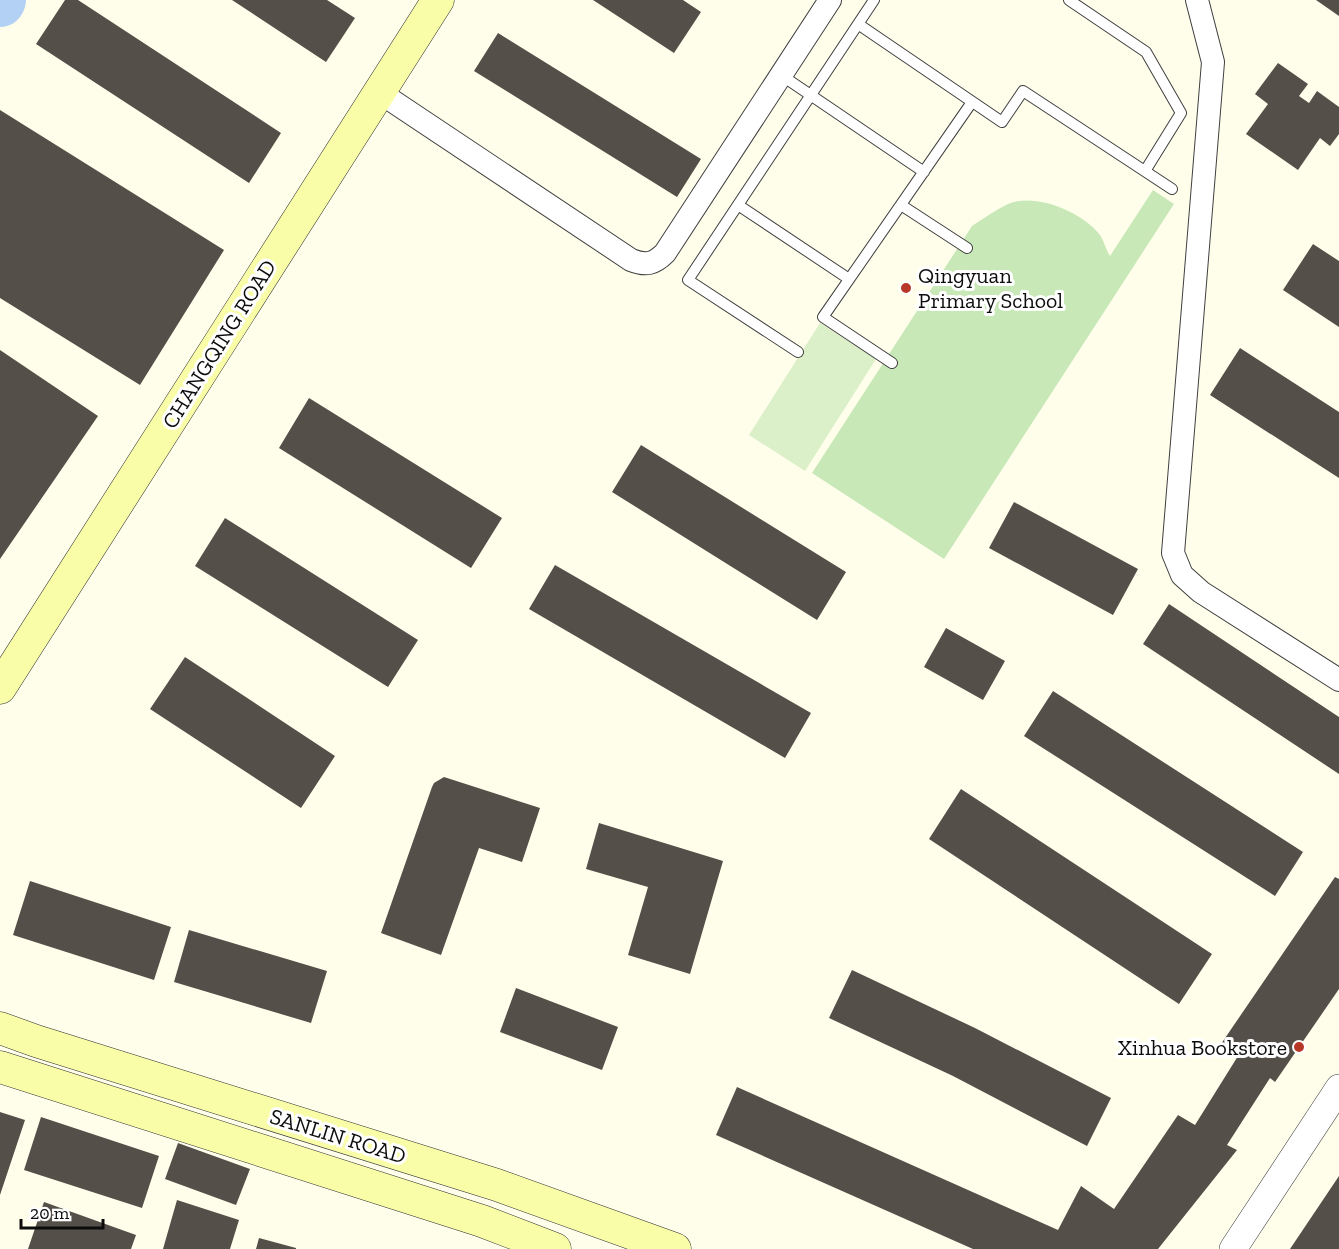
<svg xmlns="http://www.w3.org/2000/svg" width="1339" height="1249" font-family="'Zilla Slab',serif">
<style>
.green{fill:#c8e8b7}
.pitch{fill:#dbefc8}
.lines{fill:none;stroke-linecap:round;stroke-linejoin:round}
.river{stroke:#b2d1f4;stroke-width:50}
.building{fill:#544f49}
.service-casing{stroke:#3f3f3f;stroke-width:12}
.minor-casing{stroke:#3f3f3f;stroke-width:24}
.tertiary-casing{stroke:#3f3f3f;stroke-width:28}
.secondary-casing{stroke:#2e2e2e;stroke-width:33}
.service{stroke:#fff;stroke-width:10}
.minor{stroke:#fff;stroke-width:22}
.tertiary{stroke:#fff;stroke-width:27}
.secondary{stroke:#f9fda8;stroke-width:32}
.poi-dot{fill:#b83828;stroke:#fff;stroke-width:2}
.labels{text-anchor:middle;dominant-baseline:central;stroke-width:6;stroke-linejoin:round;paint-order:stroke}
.poi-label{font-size:22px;fill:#0c0c0c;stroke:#fff;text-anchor:start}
.street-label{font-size:22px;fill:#0c0c0c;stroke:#fff}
</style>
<rect width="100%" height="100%" fill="#fffeeb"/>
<!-- green -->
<path class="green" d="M 1153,190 L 1174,204 L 944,559 L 812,473 L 972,226 C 984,218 996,210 1008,204 C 1035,192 1083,212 1100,235 C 1104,241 1106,250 1110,256 Z"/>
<!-- pitch -->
<path class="pitch" d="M 820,323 L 876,359 L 805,471 L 749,435 Z"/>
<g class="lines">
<!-- river -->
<path class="river" d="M 0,2 L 1,0"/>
</g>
<!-- building -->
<path class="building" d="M 65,0 L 78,0 L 281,133 L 249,183 L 36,44 Z
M 232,0 L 327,0 L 355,18 L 326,62 Z
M 593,0 L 683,0 L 701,12 L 674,53 Z
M 1316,0 L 1339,0 L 1339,16 Z
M 498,33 L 701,159 L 677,197 L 474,71 Z
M 1278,63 L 1308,84 L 1299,96 L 1309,103 L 1317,91 L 1339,107 L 1339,134 L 1330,146 L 1320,138 L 1298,170 L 1246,134 L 1268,104 L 1255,94 Z
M 0,110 L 224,250 L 140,385 L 0,298 Z
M 1313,244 L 1339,261 L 1339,327 L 1283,290 Z
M 1240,348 L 1339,412 L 1339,478 L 1210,395 Z
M 0,350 L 98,416 L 0,559 Z
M 309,398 L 502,518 L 471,568 L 279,448 Z
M 641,445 L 846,572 L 817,620 L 612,492 Z
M 1014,502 L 1138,569 L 1113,615 L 989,548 Z
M 225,518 L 418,640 L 388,687 L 195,566 Z
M 555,565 L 811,713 L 785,758 L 529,609 Z
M 1169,604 L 1339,717 L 1339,774 L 1143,644 Z
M 946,628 L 1005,661 L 983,700 L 924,667 Z
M 185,657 L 335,756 L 301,808 L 150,709 Z
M 1053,691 L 1303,852 L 1275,896 L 1024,736 Z
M 444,777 L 540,808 L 522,862 L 479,848 L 441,955 L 381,933 L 432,787 L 434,783 Z
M 961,789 L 1212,954 L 1179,1004 L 929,839 Z
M 599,823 L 723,861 L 690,974 L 628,955 L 648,887 L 586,869 Z
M 1335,877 L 1339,879 L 1339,989 L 1275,1082 L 1270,1078 L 1227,1145 L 1237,1150 L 1158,1249 L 973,1249 L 716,1135 L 737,1087 L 1058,1230 L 1081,1186 L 1114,1209 L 1178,1115 L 1195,1125 L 1238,1056 L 1221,1044 Z
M 30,881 L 171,927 L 154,980 L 13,935 Z
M 189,930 L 327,971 L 311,1023 L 174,982 Z
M 852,970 L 975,1028 L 1111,1098 L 1087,1146 L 953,1076 L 829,1018 Z
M 516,988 L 618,1027 L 602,1070 L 500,1032 Z
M 0,1112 L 25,1120 L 0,1195 Z
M 41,1117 L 159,1156 L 142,1208 L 24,1170 Z
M 178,1143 L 250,1169 L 236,1205 L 165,1179 Z
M 1339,1176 L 1339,1249 L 1290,1249 Z
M 177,1200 L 239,1220 L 230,1249 L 163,1249 Z
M 44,1202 L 136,1235 L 131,1249 L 28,1249 Z
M 259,1238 L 296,1248 L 296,1249 L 256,1249 Z"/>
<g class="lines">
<defs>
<path id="service" d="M 1069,0 L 1146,52 L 1181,113 L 1145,171
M 858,24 L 1002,122 L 1023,91 L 1172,189
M 781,75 L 924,172
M 738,205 L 849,279
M 901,205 L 967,248
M 798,352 L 688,280 L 874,0
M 892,363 L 823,317 L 972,102"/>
<path id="minor" d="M 1197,0 L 1213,62 L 1173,553 L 1182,575 L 1201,592 L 1339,680
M 379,92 L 631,260 C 646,266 654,264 665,253 L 830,0"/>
<path id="tertiary" d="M 1233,1249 L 1339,1088"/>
<path id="secondary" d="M 0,688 L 438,0
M 0,1028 L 36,1041 L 497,1185 L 675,1249
M 0,1067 L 482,1221 L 555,1249"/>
</defs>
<!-- service casing -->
<use href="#service" class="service-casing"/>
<!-- minor casing -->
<use href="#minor" class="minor-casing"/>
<!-- tertiary casing -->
<use href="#tertiary" class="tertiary-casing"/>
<!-- secondary casing -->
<use href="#secondary" class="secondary-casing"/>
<!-- service -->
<use href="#service" class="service"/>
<!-- minor -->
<use href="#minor" class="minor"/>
<!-- tertiary -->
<use href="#tertiary" class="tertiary"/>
<!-- secondary -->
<use href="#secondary" class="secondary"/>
</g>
<!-- markers -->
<g class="poi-dot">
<circle cx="906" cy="288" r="6"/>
<circle cx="1299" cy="1047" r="6"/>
</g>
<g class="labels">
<!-- poi labels -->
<g class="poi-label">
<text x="918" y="275">Qingyuan<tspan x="918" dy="25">Primary School</tspan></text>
<text x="1287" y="1047" text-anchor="end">Xinhua Bookstore</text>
</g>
<!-- street labels -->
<g class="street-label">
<text transform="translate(219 344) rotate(-58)">CHANGQING ROAD</text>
<text transform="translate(338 1136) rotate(17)">SANLIN ROAD</text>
</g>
</g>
<!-- scale -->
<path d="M21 1219v9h82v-9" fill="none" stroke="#0c0c0c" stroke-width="3"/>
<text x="30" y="1219" font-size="18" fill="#0c0c0c" stroke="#ffffff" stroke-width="4.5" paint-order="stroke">20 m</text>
</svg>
